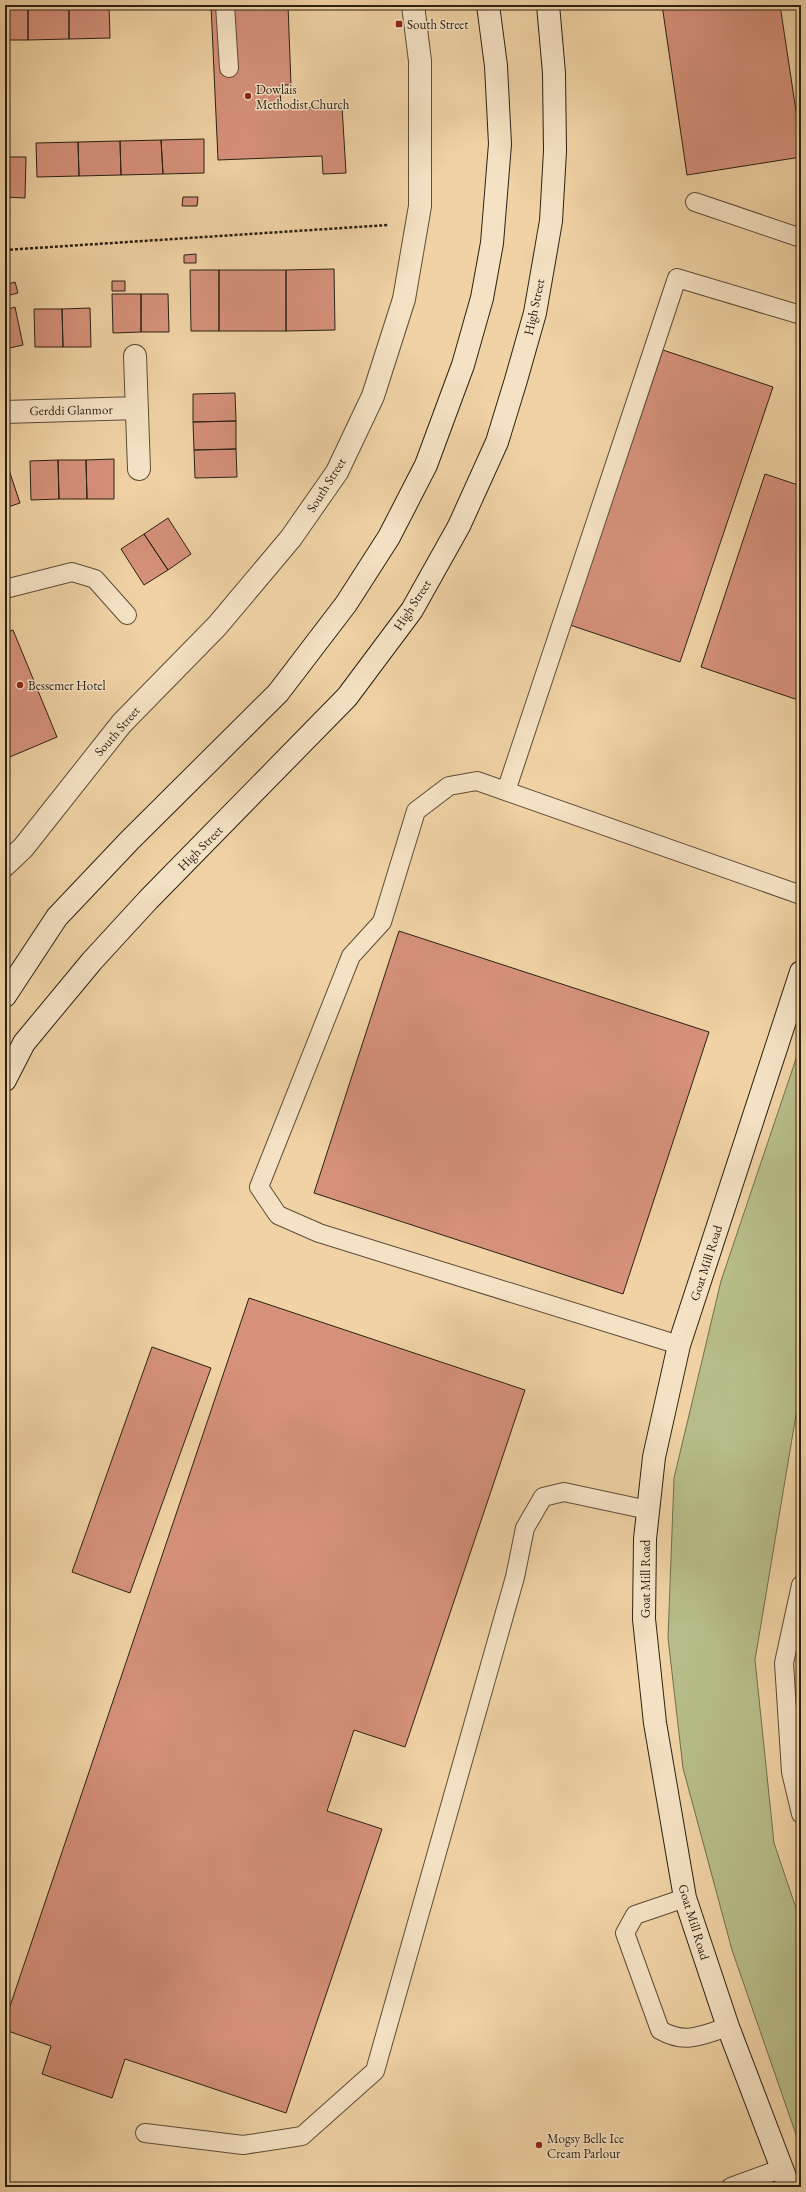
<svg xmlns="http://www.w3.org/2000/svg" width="806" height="2192" font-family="'EB Garamond',serif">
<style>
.green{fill:#b7bd88;stroke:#706f4e}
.building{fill:#d6917b;stroke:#2a2115}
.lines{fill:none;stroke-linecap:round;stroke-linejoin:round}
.lane-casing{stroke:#5c4d39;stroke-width:20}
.street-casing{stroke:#5c4d39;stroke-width:24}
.secondary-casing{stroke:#2a2115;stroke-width:24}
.path{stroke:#2a2115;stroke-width:2.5;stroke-dasharray:3 2;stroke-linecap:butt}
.lane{stroke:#f5e2c4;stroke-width:18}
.street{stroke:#f5e2c4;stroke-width:22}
.secondary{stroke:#f5e2c4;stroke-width:22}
.poi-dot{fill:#8f2418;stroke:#f5e2c4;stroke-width:1.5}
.labels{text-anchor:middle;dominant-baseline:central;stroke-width:3;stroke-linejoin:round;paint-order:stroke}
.poi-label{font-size:13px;fill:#2a2115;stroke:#f5e2c4;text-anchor:start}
.street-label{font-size:13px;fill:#2a2115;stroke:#f5e2c4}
</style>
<rect width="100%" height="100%" fill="#f0d2a4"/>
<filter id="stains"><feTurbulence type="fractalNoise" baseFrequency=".005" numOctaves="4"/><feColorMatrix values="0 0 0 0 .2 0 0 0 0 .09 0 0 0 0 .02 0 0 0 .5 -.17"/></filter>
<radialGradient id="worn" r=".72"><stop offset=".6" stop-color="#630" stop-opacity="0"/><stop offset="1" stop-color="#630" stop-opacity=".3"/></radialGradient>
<!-- green -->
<path class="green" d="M 801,1044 L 801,1385 L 755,1660 L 774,1843 L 801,1923 L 801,2149 L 732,1950 L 683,1768 L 668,1638 L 674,1478 L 721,1281 Z"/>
<!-- building -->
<path class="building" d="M 5,5 L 28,5 L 28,40 L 5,40 Z
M 28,5 L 69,5 L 69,39 L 28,40 Z
M 69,5 L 109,5 L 110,38 L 69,39 Z
M 211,5 L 288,5 L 291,85 L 280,85 L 281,109 L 342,106 L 346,173 L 323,174 L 322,156 L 218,160 Z
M 662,5 L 780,5 L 801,144 L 801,157 L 687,175 Z
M 797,5 L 801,5 L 801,29 Z
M 204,139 L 204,173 L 163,174 L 161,140 Z
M 161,140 L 163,174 L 121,175 L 120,141 Z
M 120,141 L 121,175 L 79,176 L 78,142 Z
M 78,142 L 79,176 L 37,177 L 36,143 Z
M 5,157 L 26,157 L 25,198 L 5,197 Z
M 183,197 L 198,197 L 197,206 L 182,206 Z
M 196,254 L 196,263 L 184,263 L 184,255 Z
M 334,269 L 335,330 L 286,331 L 286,270 Z
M 190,270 L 219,270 L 219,331 L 191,331 Z
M 219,270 L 286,270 L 286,331 L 219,331 Z
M 112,281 L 125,281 L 125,291 L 112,291 Z
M 15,282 L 18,293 L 6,296 L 5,285 Z
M 112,294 L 141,294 L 141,332 L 113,333 Z
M 141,294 L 168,294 L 169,332 L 141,332 Z
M 15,307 L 23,345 L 5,349 L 5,310 Z
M 90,308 L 91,347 L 63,347 L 62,309 Z
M 34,309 L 62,309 L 63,347 L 35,347 Z
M 663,350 L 773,387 L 680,662 L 570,625 Z
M 235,393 L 236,421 L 193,422 L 193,394 Z
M 236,421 L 236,449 L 194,450 L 193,422 Z
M 236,449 L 237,477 L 195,478 L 194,450 Z
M 114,459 L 114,499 L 87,499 L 86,460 Z
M 58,460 L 59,499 L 31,500 L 30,461 Z
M 58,460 L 86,460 L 87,499 L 59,499 Z
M 8,467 L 20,503 L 5,508 L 5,468 Z
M 765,474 L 801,486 L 801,701 L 701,667 Z
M 168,518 L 191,554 L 168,570 L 144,534 Z
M 144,534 L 168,570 L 144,585 L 121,549 Z
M 13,630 L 57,737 L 5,759 L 5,633 Z
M 399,931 L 709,1032 L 623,1294 L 314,1193 Z
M 249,1298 L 525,1390 L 405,1747 L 354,1730 L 327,1811 L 382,1829 L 286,2113 L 125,2059 L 112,2098 L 42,2074 L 51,2046 L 5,2030 L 5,2021 Z
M 152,1347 L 211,1368 L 130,1593 L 72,1572 Z"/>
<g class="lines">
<defs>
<path id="lane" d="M 225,5 L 229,68
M 695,202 L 801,238
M 5,589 L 72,572 L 95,579 L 127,615
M 506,791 L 677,278 L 801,315
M 679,1345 L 319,1233 L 278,1215 L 259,1187 L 351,956 L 382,922 L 416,811 L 449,786 L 477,781 L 801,895
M 801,1585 L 784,1663 L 791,1772 L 801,1814
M 685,1898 L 635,1915 L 625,1933 L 660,2030 C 686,2045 701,2035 728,2027
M 145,2133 L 243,2145 L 302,2136 L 375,2071 L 515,1577 L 525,1528 L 543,1497 L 564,1492 L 648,1510
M 731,2187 L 783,2168"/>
<path id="street" d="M 135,356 L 139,469
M 5,412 L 137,408
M 5,865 L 23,848 L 122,723 L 217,626 L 291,538 L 337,472 L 373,396 L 404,299 L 420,206 L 420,61 L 413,5"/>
<path id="secondary" d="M 5,996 L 57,917 L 130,840 L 278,693 L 346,604 L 389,537 L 426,465 L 463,365 L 482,298 L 492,243 L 500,144 L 496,66 L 488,5
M 5,1080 L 24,1043 L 92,961 L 148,900 L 347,697 L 412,610 L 459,526 L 497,442 L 516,380 L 535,313 L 551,221 L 555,151 L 554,73 L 548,5
M 789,2187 L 728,2027 L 685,1898 L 655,1723 L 644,1619 L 645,1539 L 654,1457 L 679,1345 L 801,972"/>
</defs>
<!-- lane casing -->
<use href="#lane" class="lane-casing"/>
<!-- street casing -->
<use href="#street" class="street-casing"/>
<!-- secondary casing -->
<use href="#secondary" class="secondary-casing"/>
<!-- path -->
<path class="path" d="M 5,250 L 388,225"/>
<!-- lane -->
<use href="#lane" class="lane"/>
<!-- street -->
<use href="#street" class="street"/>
<!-- secondary -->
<use href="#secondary" class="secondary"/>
</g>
<!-- markers -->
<g class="poi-dot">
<rect x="395" y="20" width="8" height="8" rx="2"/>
<circle cx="248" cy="96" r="4"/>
<circle cx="20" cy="685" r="4"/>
<circle cx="539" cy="2145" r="4"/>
</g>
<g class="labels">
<!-- poi labels -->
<g class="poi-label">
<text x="407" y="24">South Street</text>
<text x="256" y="89">Dowlais<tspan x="256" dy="15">Methodist Church</tspan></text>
<text x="28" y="685">Bessemer Hotel</text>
<text x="547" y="2138">Mogsy Belle Ice<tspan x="547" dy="15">Cream Parlour</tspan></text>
</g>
<!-- street labels -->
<g class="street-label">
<text transform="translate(534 307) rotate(-78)">High Street</text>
<text transform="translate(71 410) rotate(-1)">Gerddi Glanmor</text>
<text transform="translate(326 485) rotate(-58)">South Street</text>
<text transform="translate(412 605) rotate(-57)">High Street</text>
<text transform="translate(117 731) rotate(-49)">South Street</text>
<text transform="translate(200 848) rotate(-45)">High Street</text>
<text transform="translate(706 1263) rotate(-72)">Goat Mill Road</text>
<text transform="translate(645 1579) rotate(-90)">Goat Mill Road</text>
<text transform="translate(694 1922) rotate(73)">Goat Mill Road</text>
</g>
</g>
<!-- margin -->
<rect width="806" height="2192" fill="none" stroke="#f0d2a4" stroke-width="20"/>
<rect x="6" y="6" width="794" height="2180" fill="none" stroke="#2a2115" stroke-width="2"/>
<rect x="10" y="10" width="786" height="2172" fill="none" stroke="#2a2115"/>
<rect width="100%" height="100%" filter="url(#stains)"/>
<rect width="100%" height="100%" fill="url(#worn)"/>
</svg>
